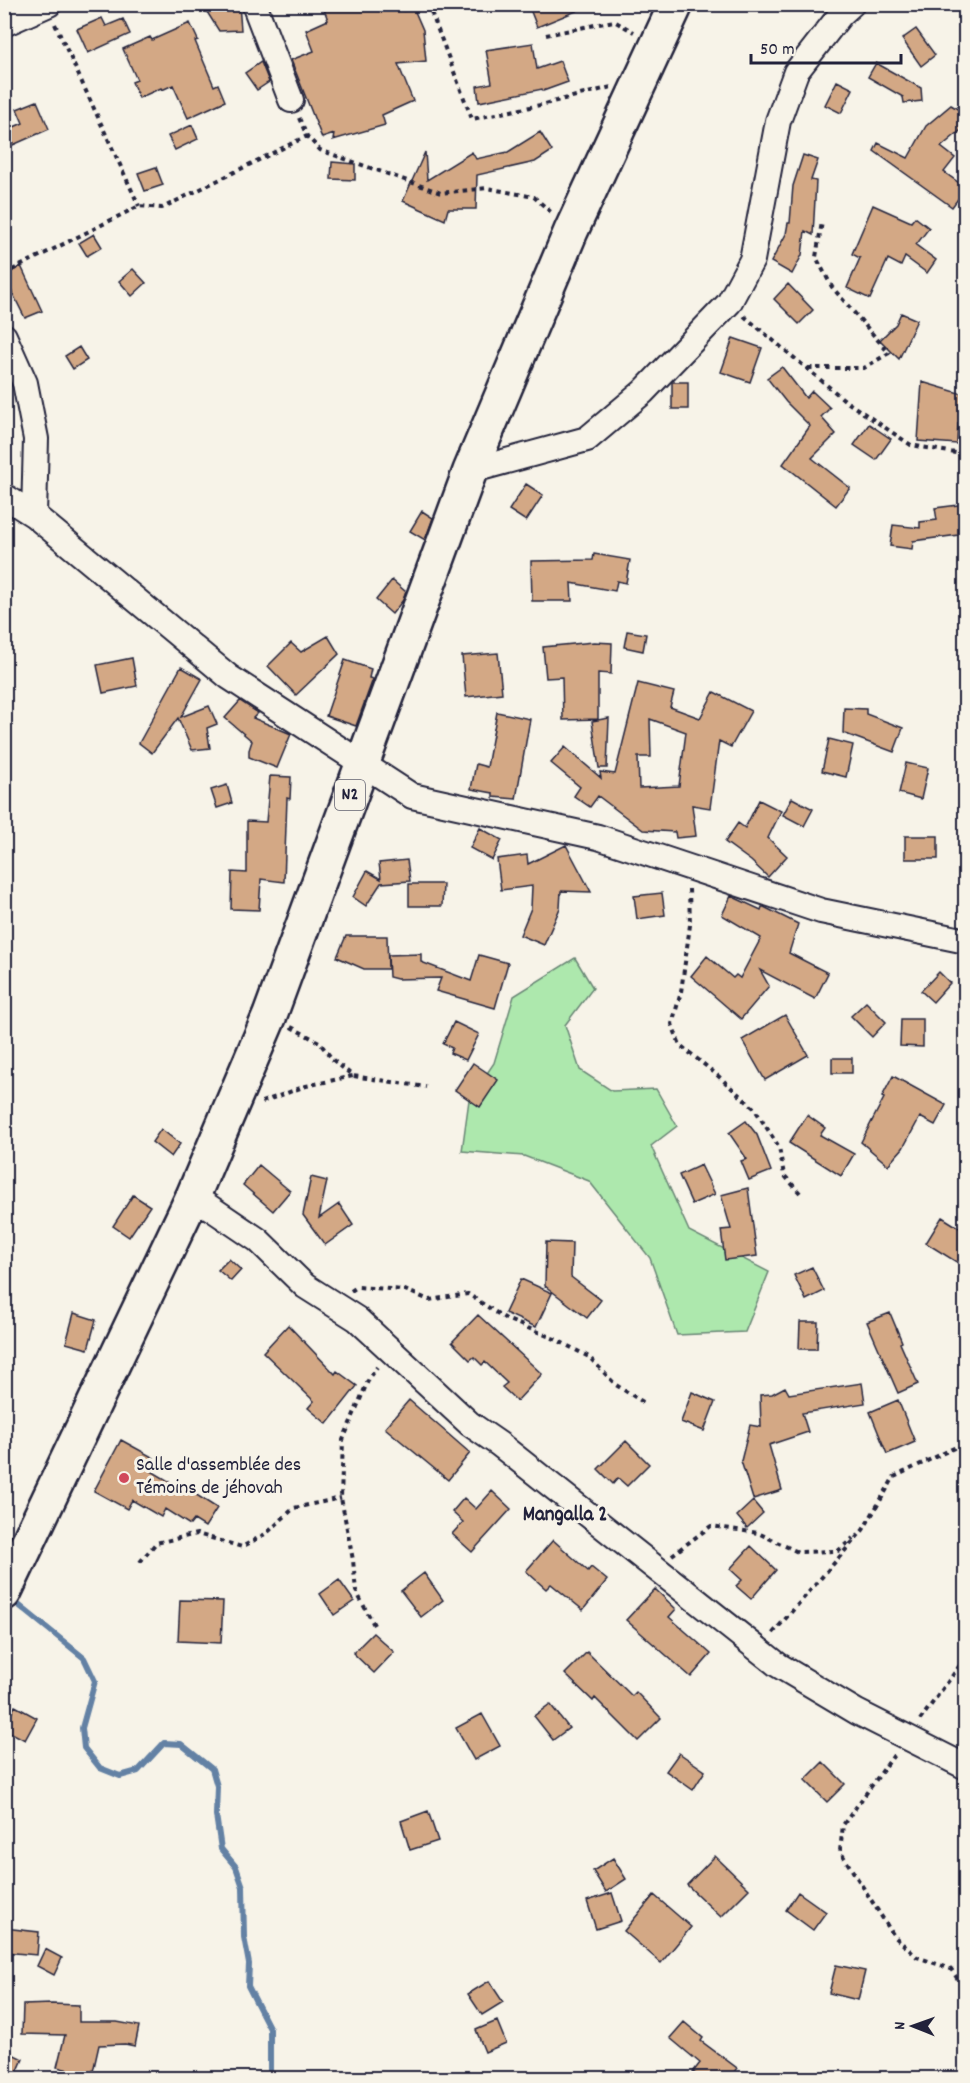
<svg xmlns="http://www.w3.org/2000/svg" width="970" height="2083" font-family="Dekko,sans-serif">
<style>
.green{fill:#ade8ad;stroke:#688574;stroke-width:1.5}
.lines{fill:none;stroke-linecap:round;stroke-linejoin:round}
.stream{stroke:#6381a4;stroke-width:6}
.building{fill:#d3a885;stroke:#22223b;stroke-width:1.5;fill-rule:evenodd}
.street-casing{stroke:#22223b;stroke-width:28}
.highway-casing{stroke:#22223b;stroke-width:38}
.path{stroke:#22223b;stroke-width:4;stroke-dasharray:4.5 4.5;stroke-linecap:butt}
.street{stroke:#f7f3e8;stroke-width:24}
.highway{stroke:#f7f3e8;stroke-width:33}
.poi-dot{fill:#d1495b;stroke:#f7f3e8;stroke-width:2}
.labels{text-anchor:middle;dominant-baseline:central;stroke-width:6;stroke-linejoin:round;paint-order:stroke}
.shield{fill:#f7f3e8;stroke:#62616f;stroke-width:1.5}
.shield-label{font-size:18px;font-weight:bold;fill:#22223b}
.poi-label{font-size:20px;fill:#22223b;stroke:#f7f3e8;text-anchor:start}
.neighbourhood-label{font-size:21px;font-weight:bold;fill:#22223b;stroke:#f7f3e8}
</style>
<rect width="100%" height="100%" fill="#f7f3e8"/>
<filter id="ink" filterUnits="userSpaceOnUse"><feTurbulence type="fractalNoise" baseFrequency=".0167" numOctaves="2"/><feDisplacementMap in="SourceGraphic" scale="12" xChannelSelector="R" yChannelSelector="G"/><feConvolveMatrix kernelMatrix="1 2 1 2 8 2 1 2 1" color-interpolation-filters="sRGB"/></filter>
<g filter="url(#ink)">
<!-- green -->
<path class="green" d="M 575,958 L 593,988 L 565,1025 L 580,1070 L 612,1091 L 656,1089 L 677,1126 L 651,1146 L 689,1231 L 769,1272 L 745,1332 L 677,1335 L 650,1258 L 589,1181 L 524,1156 L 462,1151 L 469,1100 L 494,1063 L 514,996 Z"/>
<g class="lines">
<!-- stream -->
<path class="stream" d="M 10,1598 L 84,1658 L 95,1681 L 82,1728 L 84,1748 L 100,1768 L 120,1776 L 138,1771 L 164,1743 L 181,1744 L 212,1769 L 217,1786 L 216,1815 L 221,1849 L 236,1867 L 243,1887 L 244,1937 L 249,1964 L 248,1986 L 270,2029 L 270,2071 L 268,2078"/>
</g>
<!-- building -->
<path class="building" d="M 202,4 L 239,4 L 241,30 L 219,31 Z
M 322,4 L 401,4 L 404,11 L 413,7 L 423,30 L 426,61 L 398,64 L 413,101 L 382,115 L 385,125 L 333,140 L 334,134 L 322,138 L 291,60 L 314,51 L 306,30 L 328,20 Z
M 528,4 L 590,4 L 591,5 L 537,27 Z
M 102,18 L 106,26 L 123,19 L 130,34 L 88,53 L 77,29 Z
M 190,23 L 198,40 L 195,41 L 214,86 L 218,84 L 225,101 L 188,118 L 173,85 L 162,90 L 161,88 L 139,98 L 132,82 L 137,80 L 123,49 L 150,37 L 152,40 Z
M 916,29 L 935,55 L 921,66 L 902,39 Z
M 533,43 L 537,69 L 560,61 L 568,82 L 543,91 L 542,89 L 479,102 L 477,86 L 492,83 L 486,50 Z
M 261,62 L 269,82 L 257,90 L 245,73 Z
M 876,63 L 921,88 L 922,101 L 904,103 L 903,97 L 868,77 Z
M 837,81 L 853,89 L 841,113 L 825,105 Z
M 37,101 L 49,129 L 13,145 L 7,130 L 23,123 L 17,109 Z
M 951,105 L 966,114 L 966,126 L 941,147 L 955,158 L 944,172 L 966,188 L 952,207 L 874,151 L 878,143 L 908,158 L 926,126 Z
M 192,125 L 198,139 L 175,150 L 168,136 Z
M 540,132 L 552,151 L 535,162 L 477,175 L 476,209 L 448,209 L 445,220 L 403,201 L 425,152 L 427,180 L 472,152 L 476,159 L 508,152 Z
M 803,155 L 818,160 L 811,180 L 816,181 L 813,235 L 805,231 L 802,255 L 792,274 L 771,262 L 786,234 L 788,223 L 790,223 L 793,186 Z
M 332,162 L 355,164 L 355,180 L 331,179 Z
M 156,167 L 163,185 L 145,191 L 138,173 Z
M 873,205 L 911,222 L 915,217 L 929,228 L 916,245 L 936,260 L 927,273 L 905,257 L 901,266 L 888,259 L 870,299 L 847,288 L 860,258 L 852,254 Z
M 94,234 L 102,247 L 87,256 L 79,243 Z
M 21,266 L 42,311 L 25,318 L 4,276 Z
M 133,269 L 146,283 L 132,296 L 119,281 Z
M 788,284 L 813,310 L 799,324 L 774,299 Z
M 901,313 L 917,320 L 899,359 L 880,340 L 896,324 Z
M 733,338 L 762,348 L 750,382 L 721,372 Z
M 79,347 L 87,360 L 73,369 L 65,356 Z
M 782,367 L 806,398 L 812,391 L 830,408 L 821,417 L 836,434 L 812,458 L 850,488 L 836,506 L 783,464 L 810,426 L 786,402 L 767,378 Z
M 672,382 L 688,382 L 688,409 L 672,409 Z
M 922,382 L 966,395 L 966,423 L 958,423 L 957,444 L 918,441 Z
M 869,424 L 891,439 L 876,460 L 854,445 Z
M 526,484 L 543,495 L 526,521 L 509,510 Z
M 966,504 L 966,534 L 913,541 L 912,549 L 890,546 L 893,525 L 920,528 L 920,522 L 937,520 L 935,508 Z
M 422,511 L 433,518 L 425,540 L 410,531 Z
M 594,554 L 630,560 L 626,583 L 617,581 L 615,591 L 571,583 L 572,601 L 532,601 L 531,561 L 593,560 Z
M 392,580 L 406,592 L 403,600 L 392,614 L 376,600 Z
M 627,631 L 646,634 L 643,651 L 624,647 Z
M 328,636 L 339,654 L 296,695 L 268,666 L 291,643 L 301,652 Z
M 594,642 L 612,643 L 611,674 L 598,673 L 598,719 L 563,720 L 562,677 L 546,678 L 543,647 Z
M 498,653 L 502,693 L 466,697 L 462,656 Z
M 132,658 L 137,686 L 103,693 L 97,665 Z
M 345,660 L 371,669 L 369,678 L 373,679 L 356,726 L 326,716 Z
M 181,667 L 202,679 L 181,717 L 209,706 L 217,724 L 207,728 L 210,748 L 192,750 L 178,718 L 152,753 L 139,743 Z
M 638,683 L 674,692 L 670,707 L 700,718 L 714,692 L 751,711 L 731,747 L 719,741 L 710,808 L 692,805 L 696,836 L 676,838 L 675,832 L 643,830 L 598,796 L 590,807 L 574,796 L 580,787 L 551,763 L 565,747 L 601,778 L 600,772 L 615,774 ZM 650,719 L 686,732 L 679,786 L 639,788 L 638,757 L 651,757 Z
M 240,701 L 258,713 L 253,718 L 291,734 L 277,768 L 249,757 L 249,750 L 252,741 L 225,718 Z
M 844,708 L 866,709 L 866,714 L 903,728 L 894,752 L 843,733 Z
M 497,712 L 530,719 L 516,799 L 493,797 L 493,793 L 471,789 L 476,764 L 487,767 Z
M 609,718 L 607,768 L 599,768 L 592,721 Z
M 829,739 L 853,745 L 846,777 L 822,771 Z
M 906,763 L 928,768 L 921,799 L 899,793 Z
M 270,776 L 291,777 L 290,799 L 287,798 L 284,882 L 261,879 L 259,910 L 231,909 L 232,872 L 247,873 L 247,821 L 266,822 Z
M 227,785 L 232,803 L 217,808 L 211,790 Z
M 792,798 L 813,809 L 804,826 L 783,815 Z
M 759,800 L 781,811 L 768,838 L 787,856 L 768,877 L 751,861 L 725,842 L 738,823 L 745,828 Z
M 480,828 L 502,840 L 492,860 L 470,848 Z
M 905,836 L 938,836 L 938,859 L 905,859 Z
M 566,845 L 591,892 L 561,891 L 560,908 L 544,945 L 520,935 L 531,908 L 532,886 L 501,890 L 497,859 L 527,855 L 528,864 Z
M 407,860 L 410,881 L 381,883 L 366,906 L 353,897 L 367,871 L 381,879 L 379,863 Z
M 409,884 L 443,884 L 442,906 L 409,906 Z
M 662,893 L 665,915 L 637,919 L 634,896 Z
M 731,896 L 761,910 L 762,907 L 764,907 L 798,924 L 789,953 L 828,973 L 815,999 L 760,970 L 769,986 L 741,1019 L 691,976 L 707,956 L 733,978 L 736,975 L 740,978 L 761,938 L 722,915 Z
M 346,936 L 387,936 L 388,969 L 364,969 L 337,957 Z
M 421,954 L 421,962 L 471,981 L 479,955 L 508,963 L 495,1008 L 436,991 L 441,978 L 397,979 L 389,977 L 388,955 Z
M 939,972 L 950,983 L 933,1002 L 921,991 Z
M 866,1002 L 886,1022 L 872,1037 L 851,1016 Z
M 785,1015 L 808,1055 L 765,1080 L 742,1040 Z
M 901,1019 L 923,1019 L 923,1047 L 900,1046 Z
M 454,1022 L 479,1034 L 466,1060 L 450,1053 L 452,1048 L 443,1044 Z
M 832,1058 L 852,1058 L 852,1073 L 832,1073 Z
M 473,1063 L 498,1080 L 480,1107 L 455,1090 Z
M 893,1076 L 946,1105 L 935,1125 L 920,1117 L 903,1148 L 888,1165 L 861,1142 L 884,1098 L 882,1097 Z
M 807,1115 L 825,1128 L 820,1135 L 854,1154 L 841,1176 L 789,1143 Z
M 746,1121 L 757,1135 L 771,1171 L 749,1180 L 741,1161 L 747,1159 L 729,1133 Z
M 161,1129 L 180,1144 L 171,1157 L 152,1142 Z
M 259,1165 L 290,1191 L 273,1211 L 243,1185 Z
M 701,1165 L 715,1194 L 692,1204 L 679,1175 Z
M 311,1177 L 327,1181 L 319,1218 L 339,1204 L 353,1225 L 325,1245 L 303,1215 Z
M 748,1188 L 757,1256 L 725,1260 L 721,1230 L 731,1229 L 721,1195 Z
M 133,1195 L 150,1206 L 129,1237 L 113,1226 Z
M 942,1217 L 966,1232 L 966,1268 L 926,1243 Z
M 546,1242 L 572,1243 L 571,1277 L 601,1300 L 587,1318 L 545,1286 Z
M 229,1259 L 241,1270 L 231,1281 L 218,1270 Z
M 812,1267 L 824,1291 L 806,1300 L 794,1275 Z
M 521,1279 L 552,1293 L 536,1327 L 505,1313 Z
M 74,1313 L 96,1320 L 88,1349 L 66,1343 Z
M 890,1313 L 902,1342 L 900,1343 L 918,1384 L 898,1393 L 867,1322 Z
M 478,1315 L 542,1374 L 517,1401 L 502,1387 L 507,1383 L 485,1362 L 482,1365 L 474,1357 L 470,1360 L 452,1342 Z
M 800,1322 L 818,1322 L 817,1349 L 799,1349 Z
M 288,1325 L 335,1374 L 337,1371 L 357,1386 L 327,1424 L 308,1408 L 314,1401 L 263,1352 Z
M 862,1383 L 865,1403 L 802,1413 L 808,1432 L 769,1445 L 782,1490 L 753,1499 L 741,1461 L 750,1425 L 761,1427 L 760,1395 L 772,1394 L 785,1387 L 789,1394 Z
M 692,1392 L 715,1402 L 704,1431 L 681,1422 Z
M 409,1400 L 470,1453 L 448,1480 L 385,1428 Z
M 898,1400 L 915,1442 L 887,1454 L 870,1412 Z
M 121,1440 L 154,1458 L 148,1469 L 182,1489 L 184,1487 L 217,1508 L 205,1527 L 194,1520 L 190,1525 L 165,1509 L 161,1517 L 132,1500 L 127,1509 L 94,1491 Z
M 626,1441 L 649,1464 L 627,1486 L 618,1478 L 613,1484 L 598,1469 Z
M 492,1491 L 511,1509 L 472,1552 L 452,1534 L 463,1522 L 452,1512 L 464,1498 L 476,1509 Z
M 753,1501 L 763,1513 L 747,1528 L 737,1516 Z
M 553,1540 L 588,1571 L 591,1567 L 607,1580 L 583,1610 L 551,1584 L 546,1589 L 526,1571 Z
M 751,1546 L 776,1570 L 751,1599 L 736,1586 L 742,1580 L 730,1569 Z
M 424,1573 L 443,1600 L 421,1617 L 401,1591 Z
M 339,1580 L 354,1601 L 334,1615 L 320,1594 Z
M 655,1589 L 676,1609 L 669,1617 L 711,1654 L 691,1677 L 626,1620 Z
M 180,1600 L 223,1601 L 221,1643 L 178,1641 Z
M 373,1633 L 394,1652 L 374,1673 L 353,1653 Z
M 587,1652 L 632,1696 L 636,1692 L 661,1718 L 638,1741 L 595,1698 L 593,1701 L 565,1674 Z
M 550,1704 L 569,1728 L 553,1740 L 534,1716 Z
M 15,1706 L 37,1718 L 25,1740 L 4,1729 Z
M 482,1714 L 500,1746 L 474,1760 L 456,1728 Z
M 679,1753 L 705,1771 L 693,1790 L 666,1771 Z
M 823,1762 L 845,1784 L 827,1802 L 805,1780 Z
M 428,1811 L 438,1841 L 410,1850 L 401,1821 Z
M 715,1856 L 749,1889 L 721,1917 L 687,1885 Z
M 613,1858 L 626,1879 L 606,1892 L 593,1871 Z
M 798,1892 L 826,1912 L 813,1930 L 786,1910 Z
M 612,1893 L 621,1921 L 596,1929 L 587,1901 Z
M 654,1895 L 691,1927 L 661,1963 L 624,1931 Z
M 4,1928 L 39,1932 L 37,1955 L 4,1952 Z
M 45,1949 L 62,1958 L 54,1975 L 37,1966 Z
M 836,1965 L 865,1971 L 858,2000 L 829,1993 Z
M 489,1981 L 503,2002 L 482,2015 L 468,1994 Z
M 52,2004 L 79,2005 L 79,2022 L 117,2022 L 139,2026 L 135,2046 L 125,2044 L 99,2045 L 92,2076 L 57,2067 L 65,2035 L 22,2034 L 23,2005 Z
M 497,2021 L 506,2043 L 485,2052 L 476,2030 Z
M 684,2022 L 703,2038 L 701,2041 L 737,2068 L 729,2079 L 703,2079 L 693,2072 L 700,2063 L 670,2038 Z
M 4,2050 L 23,2059 L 16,2075 L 4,2069 Z"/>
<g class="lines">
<defs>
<path id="street" d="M 254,4 L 291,100
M 4,24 L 49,4
M 4,336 L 25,383 L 36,439 L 34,515
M 470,471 L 587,439 L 643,392 L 729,303 L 752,260 L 778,121 L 796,72 L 841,14 L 852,4
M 4,496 L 34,515 L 229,677 L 412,796 L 598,837 L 821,911 L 966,941
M 193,1196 L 258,1240 L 305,1286 L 357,1319 L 470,1424 L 499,1444 L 778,1665 L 857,1712 L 966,1767"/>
<path id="highway" d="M 4,1593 L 193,1196 L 270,1015 L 470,471 L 571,231 L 676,4"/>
</defs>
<!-- street casing -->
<use href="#street" class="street-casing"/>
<!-- highway casing -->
<use href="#highway" class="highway-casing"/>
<!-- path -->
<path class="path" d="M 428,4 L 472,119 L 545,104 L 611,87
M 55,24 L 139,206
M 546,35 L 614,21 L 634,32
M 299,118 L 307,136 L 320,150 L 441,193 L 487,188 L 534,197 L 553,214
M 4,274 L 139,206 L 162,208 L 307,136
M 744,316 L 847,402 L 911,445 L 966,455
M 808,368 L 864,368 L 889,353 L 832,287 L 816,257 L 822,222
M 689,889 L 690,925 L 681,992 L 672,1024 L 680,1045 L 716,1074 L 754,1108 L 779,1147 L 784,1175 L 800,1193
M 291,1027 L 319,1042 L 333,1060 L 353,1076 L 426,1087
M 262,1102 L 306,1086 L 353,1076
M 351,1291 L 357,1287 L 405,1290 L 429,1300 L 468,1294 L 506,1319 L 555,1339 L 589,1357 L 616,1385 L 643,1402
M 672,1555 L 711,1526 L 758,1533 L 798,1552 L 838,1551 L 853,1538
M 140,1562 L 156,1543 L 197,1534 L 242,1547 L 267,1533 L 294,1508 L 341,1498
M 374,1625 L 356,1591 L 353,1560 L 341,1498 L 343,1440 L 370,1376 L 377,1367
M 773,1633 L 863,1530 L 894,1477 L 956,1447
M 920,1720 L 966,1657
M 894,1755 L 843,1825 L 840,1851 L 894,1936 L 917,1957 L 951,1969 L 966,1991"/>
<!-- street -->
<use href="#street" class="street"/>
<!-- highway -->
<use href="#highway" class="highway"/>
</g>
</g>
<!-- markers -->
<circle class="poi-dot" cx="124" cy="1478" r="6"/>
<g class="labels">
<!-- shield labels -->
<rect class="shield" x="335" y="780" width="30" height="30" rx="4.5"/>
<g class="shield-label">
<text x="350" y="795">N2</text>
</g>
<!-- poi labels -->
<g class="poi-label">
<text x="136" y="1466">Salle d'assemblée des<tspan x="136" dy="23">Témoins de jéhovah</tspan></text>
</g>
<!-- neighbourhood labels -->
<g class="neighbourhood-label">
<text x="565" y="1516">Mangalla 2</text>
</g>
</g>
<!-- margin -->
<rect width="970" height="2083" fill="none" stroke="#f7f3e8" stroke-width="24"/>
<rect x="12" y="12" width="946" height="2059" fill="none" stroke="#22223b" stroke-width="2" filter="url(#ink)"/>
<!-- north arrow -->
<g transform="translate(913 2026) rotate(271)" stroke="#f7f3e8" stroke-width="4.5" paint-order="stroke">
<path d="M0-4.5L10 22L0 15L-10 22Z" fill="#22223b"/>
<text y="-9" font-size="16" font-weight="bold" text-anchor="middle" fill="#22223b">N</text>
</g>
<!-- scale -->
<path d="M751 54v9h150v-9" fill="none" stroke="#22223b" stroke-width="3"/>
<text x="760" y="54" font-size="18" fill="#22223b" stroke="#f7f3e8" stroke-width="4.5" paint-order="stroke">50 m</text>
</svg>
